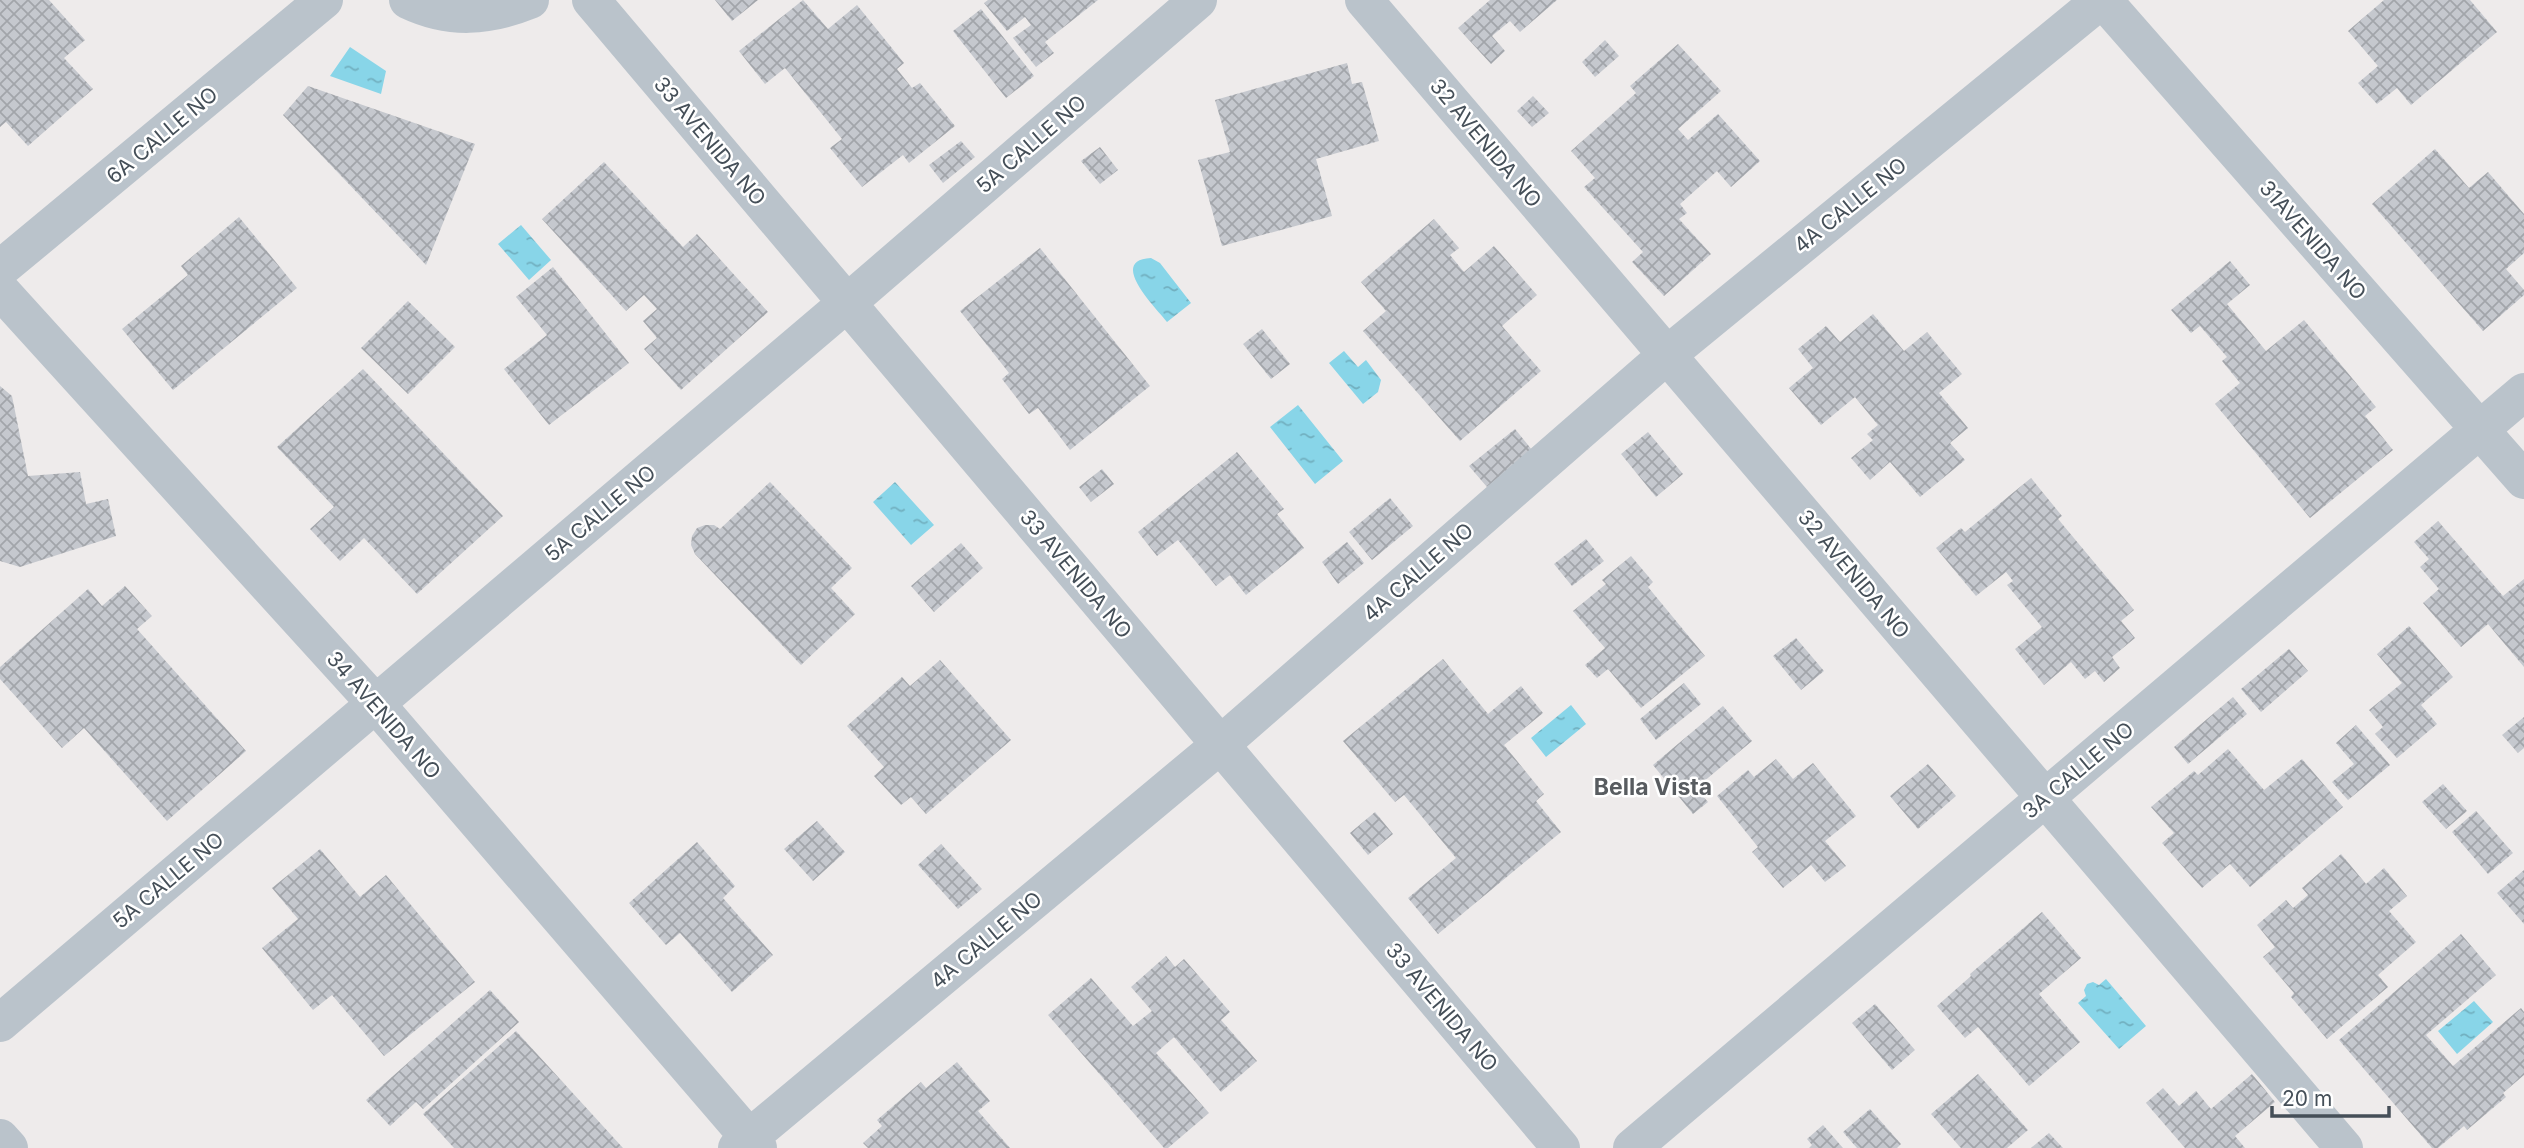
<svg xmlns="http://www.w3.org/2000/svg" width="2524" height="1148" font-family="Inter,sans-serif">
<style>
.water{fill:url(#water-ripples)}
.building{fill:url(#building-cross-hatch)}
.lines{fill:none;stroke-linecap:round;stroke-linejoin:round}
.minor{stroke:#bac3cb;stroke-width:38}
.labels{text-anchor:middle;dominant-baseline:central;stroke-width:5;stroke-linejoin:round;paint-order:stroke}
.street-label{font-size:21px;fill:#454f58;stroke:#fff}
.neighbourhood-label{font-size:23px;font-weight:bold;fill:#585c60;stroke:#fff}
</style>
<defs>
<pattern id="water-ripples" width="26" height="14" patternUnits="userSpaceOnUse" patternTransform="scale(1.75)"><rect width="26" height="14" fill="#88d5e8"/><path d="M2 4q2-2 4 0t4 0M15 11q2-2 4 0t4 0" fill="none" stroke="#71afbf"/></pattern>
<pattern id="building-cross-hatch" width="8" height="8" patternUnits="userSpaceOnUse" patternTransform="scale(1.75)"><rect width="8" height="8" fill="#c5c8ce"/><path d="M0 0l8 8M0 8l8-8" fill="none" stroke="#a2a5aa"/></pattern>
</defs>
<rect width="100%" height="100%" fill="#eeebeb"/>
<!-- water -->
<path class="water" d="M 350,47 L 386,71 L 381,94 L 330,76 Z
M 521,225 L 551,260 L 529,280 L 498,244 Z
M 1151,258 L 1160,263 L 1191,303 L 1167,322 C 1156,308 1107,260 1151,258 Z
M 1344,351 L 1358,367 L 1366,360 L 1381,380 L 1378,392 L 1363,404 L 1329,363 Z
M 1298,405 L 1343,461 L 1315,484 L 1270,427 Z
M 895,482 L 934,525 L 911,545 L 873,502 Z
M 1571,705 L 1586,724 L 1546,757 L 1531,738 Z
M 2106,979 L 2146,1026 L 2119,1049 L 2078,1003 L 2086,996 L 2084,990 L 2087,984 L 2093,982 L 2099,985 Z
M 2474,1001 L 2493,1022 L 2457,1054 L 2438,1031 Z"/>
<!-- building -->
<path class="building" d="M 0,0 L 49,0 L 85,40 L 64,58 L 93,89 L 28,146 L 6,122 L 0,127 Z
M 715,0 L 758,0 L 732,21 Z
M 803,0 L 828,29 L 857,5 L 904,63 L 897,69 L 912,88 L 920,83 L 955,126 L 909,163 L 903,155 L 862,187 L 830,148 L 842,139 L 785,68 L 765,84 L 739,51 Z
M 988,0 L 1098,0 L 1045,42 L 1054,53 L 1036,67 L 1013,38 L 1031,25 L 1025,17 L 1007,31 L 984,3 Z
M 1490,0 L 1557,0 L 1520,32 L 1510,21 L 1492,36 L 1505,51 L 1491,64 L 1458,28 Z
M 2384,0 L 2470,0 L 2497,32 L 2411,105 L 2397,88 L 2377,104 L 2358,83 L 2378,66 L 2348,31 Z
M 981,9 L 1034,76 L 1006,98 L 953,31 Z
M 1605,40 L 1619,56 L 1595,77 L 1582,62 Z
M 1678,44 L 1721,91 L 1678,129 L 1688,140 L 1718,114 L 1760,161 L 1731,187 L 1717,171 L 1680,204 L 1687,213 L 1679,219 L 1711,254 L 1664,296 L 1632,262 L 1643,252 L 1584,187 L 1595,178 L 1571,151 L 1636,93 L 1630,86 Z
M 1347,63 L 1352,84 L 1362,82 L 1379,141 L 1316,159 L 1332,216 L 1222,246 L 1198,160 L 1230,152 L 1215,100 Z
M 308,86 L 475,144 L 426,265 L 283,115 Z
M 1533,96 L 1549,113 L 1532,127 L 1517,111 Z
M 961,141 L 975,157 L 943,183 L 929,165 Z
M 1100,147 L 1118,170 L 1100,184 L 1081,161 Z
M 2435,149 L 2469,188 L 2488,172 L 2524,214 L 2524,253 L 2506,269 L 2524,290 L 2524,295 L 2483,331 L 2372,204 Z
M 604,162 L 683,247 L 697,234 L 768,312 L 681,390 L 644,349 L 657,338 L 643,321 L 657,309 L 644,295 L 626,311 L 542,219 Z
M 239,217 L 297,288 L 173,390 L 122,329 L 188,275 L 181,266 Z
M 1434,219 L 1459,248 L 1450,255 L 1464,272 L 1494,246 L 1537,295 L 1502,326 L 1541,371 L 1460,441 L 1363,331 L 1386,311 L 1361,282 Z
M 1040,248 L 1150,386 L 1070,450 L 1038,408 L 1029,414 L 1002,379 L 1009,373 L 960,311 Z
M 2230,261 L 2250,285 L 2227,304 L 2266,351 L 2304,320 L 2376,407 L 2365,416 L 2393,450 L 2310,518 L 2215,404 L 2240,383 L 2222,361 L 2227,357 L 2200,326 L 2191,333 L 2171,310 Z
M 553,267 L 629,363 L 549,425 L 504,369 L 547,335 L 516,297 Z
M 408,301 L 455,347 L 408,394 L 361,348 Z
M 1873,314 L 1904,351 L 1927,332 L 1962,374 L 1939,393 L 1968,428 L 1950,443 L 1965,460 L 1920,497 L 1890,462 L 1870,480 L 1851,458 L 1873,440 L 1867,434 L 1878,425 L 1855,397 L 1821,425 L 1789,388 L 1813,368 L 1798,349 L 1826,326 L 1840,342 Z
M 1262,329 L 1290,364 L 1271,379 L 1243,344 Z
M 363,369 L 503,516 L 417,594 L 364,538 L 340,561 L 310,529 L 334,507 L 277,447 Z
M 0,386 L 12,396 L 28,476 L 80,472 L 86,504 L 108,499 L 116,536 L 20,567 L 0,561 Z
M 1515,429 L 1532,450 L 1487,487 L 1469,466 Z
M 1648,432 L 1683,474 L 1656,497 L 1621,454 Z
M 1237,452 L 1284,509 L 1277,514 L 1304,548 L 1246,595 L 1230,575 L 1216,586 L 1178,540 L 1157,556 L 1138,532 Z
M 1102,469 L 1114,484 L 1091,502 L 1079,487 Z
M 2031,478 L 2062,516 L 2058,519 L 2134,610 L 2121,621 L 2135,638 L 2112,657 L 2120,668 L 2104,682 L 2095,671 L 2085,679 L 2071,662 L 2044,685 L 2015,649 L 2042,627 L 2007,585 L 2013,581 L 2006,572 L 1976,596 L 1936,548 L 1961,528 L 1965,532 Z
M 770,482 L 852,568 L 831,588 L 855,614 L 801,665 L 695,554 L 691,545 L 692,536 L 697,528 L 705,525 L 714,525 L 720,529 Z
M 1390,498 L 1413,526 L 1372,560 L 1349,532 Z
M 2438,521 L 2503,596 L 2524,579 L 2524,667 L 2488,624 L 2461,647 L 2423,603 L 2439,589 L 2420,567 L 2429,559 L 2414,542 Z
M 1586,539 L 1604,561 L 1572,586 L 1554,564 Z
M 1347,542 L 1364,563 L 1338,584 L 1322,562 Z
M 961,543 L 983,568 L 934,612 L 911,586 Z
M 1631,556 L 1653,582 L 1648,587 L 1705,656 L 1641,708 L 1608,669 L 1597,678 L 1585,665 L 1605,648 L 1573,611 L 1606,584 L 1602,580 Z
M 125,586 L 152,616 L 137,629 L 246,751 L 167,821 L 84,728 L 62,748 L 0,679 L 0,667 L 88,589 L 102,606 Z
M 2409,626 L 2453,677 L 2421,705 L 2437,724 L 2397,758 L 2375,734 L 2383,727 L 2369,710 L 2402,683 L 2377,654 Z
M 1796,638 L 1824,671 L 1801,690 L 1773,656 Z
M 2289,649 L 2308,671 L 2261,712 L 2241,689 Z
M 1443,659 L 1488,714 L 1521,686 L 1543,713 L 1504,745 L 1544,794 L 1536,801 L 1561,832 L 1438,934 L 1408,898 L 1456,858 L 1404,795 L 1395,802 L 1343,741 Z
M 940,660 L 1011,740 L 926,814 L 911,797 L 901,805 L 874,776 L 884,767 L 847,726 L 902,677 L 910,686 Z
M 1684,683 L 1701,704 L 1656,740 L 1640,719 Z
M 2233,697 L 2247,714 L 2188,764 L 2174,747 Z
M 1723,706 L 1752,741 L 1696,788 L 1708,802 L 1693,814 L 1653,765 Z
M 2524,717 L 2524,748 L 2518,753 L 2502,735 Z
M 2356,725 L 2390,765 L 2348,800 L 2332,782 L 2354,764 L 2336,743 Z
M 2228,749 L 2264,790 L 2302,759 L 2343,807 L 2250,887 L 2230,864 L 2202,888 L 2162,843 L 2174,833 L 2151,807 L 2194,771 L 2198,775 Z
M 1776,759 L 1793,779 L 1813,763 L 1856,816 L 1825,841 L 1846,866 L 1825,882 L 1811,865 L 1783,888 L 1752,852 L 1758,847 L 1717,796 L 1748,770 L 1754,777 Z
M 1928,764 L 1956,796 L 1918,829 L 1890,796 Z
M 2443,784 L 2467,811 L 2446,829 L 2422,802 Z
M 2476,811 L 2513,853 L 2488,874 L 2452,832 Z
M 1375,812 L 1393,834 L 1368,855 L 1350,833 Z
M 817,821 L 845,852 L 813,881 L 784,849 Z
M 697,842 L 735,886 L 723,898 L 773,955 L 732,992 L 680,933 L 666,945 L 629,903 Z
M 941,844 L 982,889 L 958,909 L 918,865 Z
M 320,849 L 360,897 L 386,875 L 475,982 L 384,1056 L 332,995 L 313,1010 L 262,948 L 298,919 L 272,888 Z
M 2341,854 L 2366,884 L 2384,868 L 2407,896 L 2389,911 L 2416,942 L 2378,975 L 2388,987 L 2327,1039 L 2291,997 L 2294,993 L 2263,957 L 2275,947 L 2257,925 L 2286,900 L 2293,908 L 2308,895 L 2302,888 Z
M 2524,870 L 2524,924 L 2497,893 Z
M 2042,912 L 2081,958 L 2039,994 L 2080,1042 L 2029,1086 L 1978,1027 L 1965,1038 L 1937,1006 L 1971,976 L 1970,974 Z
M 2461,934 L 2496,975 L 2426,1035 L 2453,1066 L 2521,1008 L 2524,1012 L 2524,1075 L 2503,1093 L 2506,1097 L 2467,1130 L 2464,1126 L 2438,1148 L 2432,1148 L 2339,1040 Z
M 1166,956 L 1175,967 L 1184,959 L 1230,1012 L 1221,1020 L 1257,1061 L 1221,1092 L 1174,1037 L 1156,1053 L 1209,1113 L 1168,1148 L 1164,1148 L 1048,1015 L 1091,978 L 1133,1026 L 1152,1011 L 1131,987 Z
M 490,990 L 519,1022 L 423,1109 L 416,1102 L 390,1126 L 366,1100 Z
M 1875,1004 L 1915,1050 L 1892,1070 L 1852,1023 Z
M 516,1031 L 623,1148 L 454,1148 L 423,1114 Z
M 957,1062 L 990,1101 L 978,1111 L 1010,1148 L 868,1148 L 863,1143 L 882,1126 L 877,1120 L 921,1082 L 926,1088 Z
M 1978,1074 L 2028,1130 L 2007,1148 L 1961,1148 L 1931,1114 Z
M 2252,1074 L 2275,1102 L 2235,1136 L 2245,1148 L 2185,1148 L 2146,1103 L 2163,1088 L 2179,1106 L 2196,1091 L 2211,1109 Z
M 1870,1109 L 1901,1144 L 1897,1148 L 1857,1148 L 1843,1132 Z
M 1823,1125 L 1843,1148 L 1809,1148 L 1812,1145 L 1807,1139 Z
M 2049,1133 L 2063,1148 L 2031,1148 Z"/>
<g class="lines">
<!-- minor -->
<path class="minor" d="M 408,0 C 450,20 488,17 530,0
M 591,0 L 1561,1148
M 1364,0 L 2344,1148
M 2103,0 L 2524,480
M 0,269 L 324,0
M 0,290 L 376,704 L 758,1148
M 0,1023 L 847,303 L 1198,0
M 0,1138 L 9,1148
M 737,1148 L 1220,745 L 1667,355 L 2101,0
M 1632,1148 L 2524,392"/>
</g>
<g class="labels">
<!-- street labels -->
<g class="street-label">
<text transform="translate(162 135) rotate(-40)">6A CALLE NO</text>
<text transform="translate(710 141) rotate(50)">33 AVENIDA NO</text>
<text transform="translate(1486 143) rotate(50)">32 AVENIDA NO</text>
<text transform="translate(1031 144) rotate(-41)">5A CALLE NO</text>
<text transform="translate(1850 205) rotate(-39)">4A CALLE NO</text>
<text transform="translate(2313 240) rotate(49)">31AVENIDA NO</text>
<text transform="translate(600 513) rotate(-40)">5A CALLE NO</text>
<text transform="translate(1418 572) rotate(-41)">4A CALLE NO</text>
<text transform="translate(1076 574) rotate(50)">33 AVENIDA NO</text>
<text transform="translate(1854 574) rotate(50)">32 AVENIDA NO</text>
<text transform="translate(384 715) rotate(49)">34 AVENIDA NO</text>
<text transform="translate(2078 770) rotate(-40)">3A CALLE NO</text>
<text transform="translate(168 880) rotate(-40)">5A CALLE NO</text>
<text transform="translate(986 940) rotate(-40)">4A CALLE NO</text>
<text transform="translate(1442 1007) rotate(50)">33 AVENIDA NO</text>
</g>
<!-- neighbourhood labels -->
<g class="neighbourhood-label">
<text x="1653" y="787">Bella Vista</text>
</g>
</g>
<!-- scale -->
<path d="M2272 1106v10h117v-10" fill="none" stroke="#454f58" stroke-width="3.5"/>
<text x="2282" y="1106" font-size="21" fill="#454f58" stroke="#ffffff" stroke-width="5" paint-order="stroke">20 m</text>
</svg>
